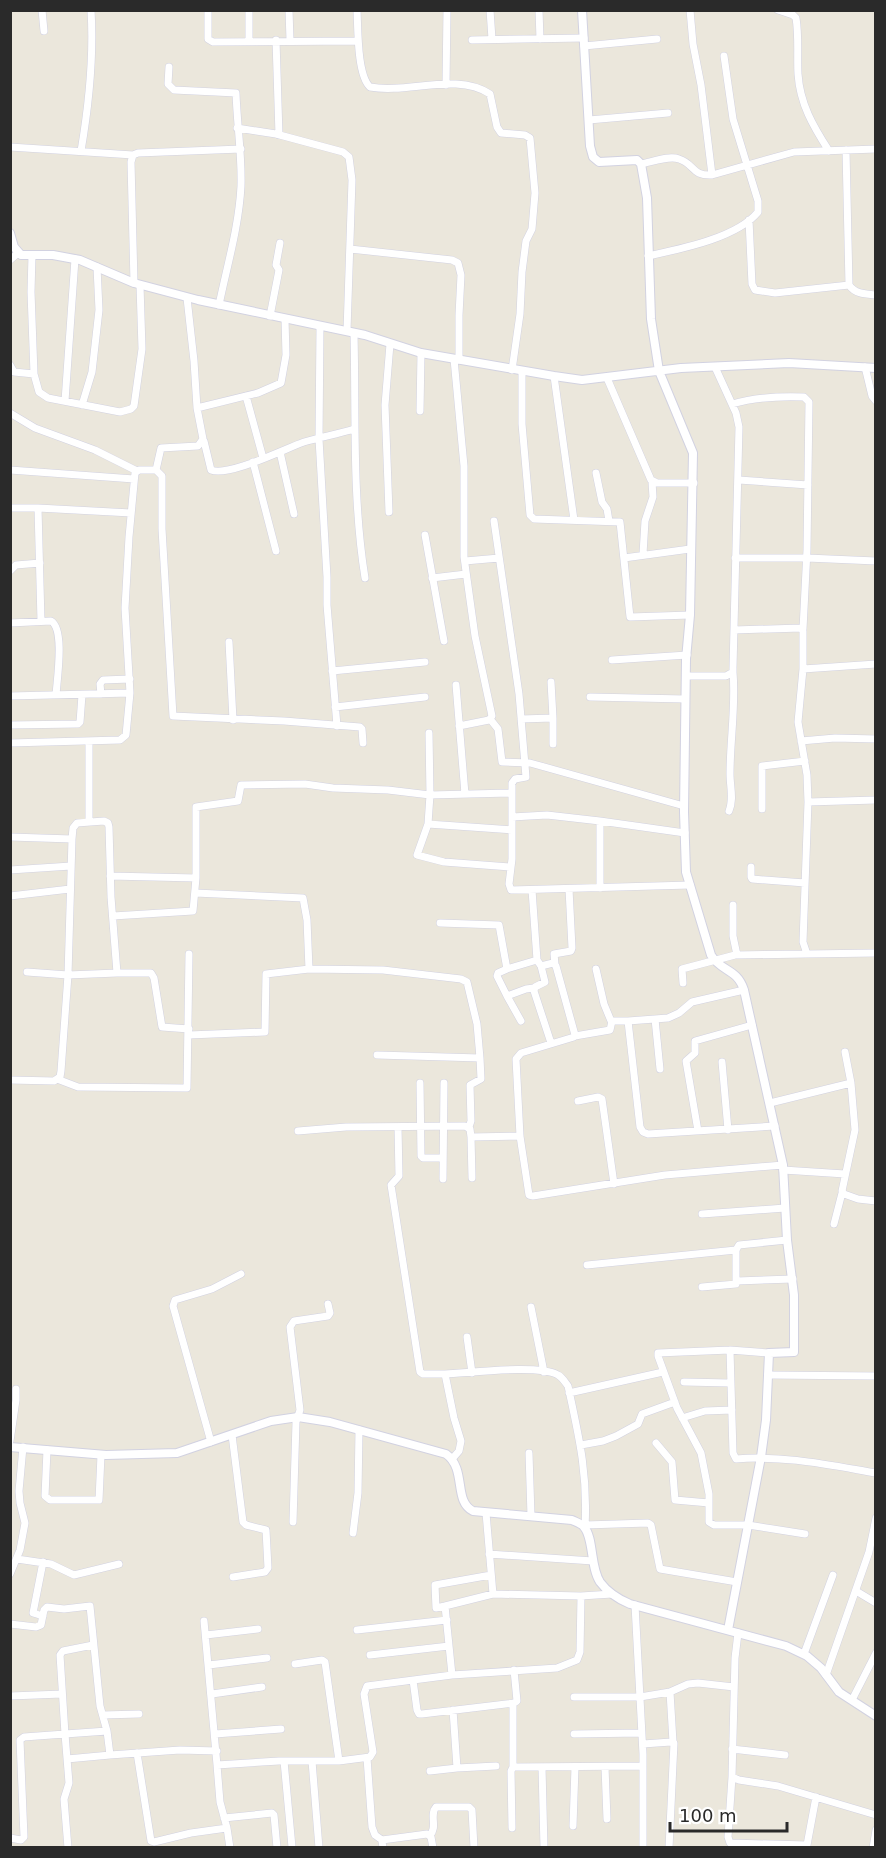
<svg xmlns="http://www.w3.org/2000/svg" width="886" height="1858" font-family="'DejaVu Sans',sans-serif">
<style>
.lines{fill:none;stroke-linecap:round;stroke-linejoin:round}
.minor-casing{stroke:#d2d2e1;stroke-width:8}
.tertiary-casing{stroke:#d2d2e1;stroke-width:10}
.minor{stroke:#fff;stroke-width:7}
.tertiary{stroke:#fff;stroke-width:8}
</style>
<rect width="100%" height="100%" fill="#ebe7dc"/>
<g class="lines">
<defs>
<path id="minor" d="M 42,10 L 44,31
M 208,10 L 208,39 L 213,42 L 358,41
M 249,10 L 249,41
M 289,10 L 290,40
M 357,10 C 358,28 357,75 370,87 C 408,94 456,72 490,94 L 497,127 L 501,133 L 525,135 L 530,138 L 535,193 L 532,229 L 526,241 L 522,272 L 520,314 L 512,370
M 490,10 L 492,39
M 539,10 L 540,39
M 690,10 L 693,44 L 701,85 L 712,175
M 778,10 L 793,15 L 796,18 C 799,36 797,56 798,74 C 800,104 813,126 829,151
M 276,40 L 279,135
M 472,40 L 584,38
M 584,46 L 657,39
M 169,67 L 168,84 L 174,90 L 236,93 C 237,124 242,155 241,186 C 239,226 227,266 219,305
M 446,85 L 447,10
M 589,120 L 668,113
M 237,128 L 276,134 L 343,152 L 349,157 L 352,180 L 347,331
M 10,147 L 133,155
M 846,150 L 849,285 C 855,294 865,294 876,295
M 81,151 C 89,104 94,58 91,10
M 641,164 C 652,162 669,155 679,159 C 695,164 691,176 712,175 L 794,152 L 876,149
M 749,220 L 752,284 L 755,290 L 775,293 L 849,285
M 350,249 L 452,260 L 458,263 L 461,275 L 459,315 L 459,360
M 32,255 L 31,292 L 34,374 L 39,392 L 48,398 L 120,412 L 131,409 L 134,406 L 142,349 L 140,285
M 648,256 C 680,249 737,238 758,212 L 758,201 L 733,119 L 724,56
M 10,260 L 18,253
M 134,283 L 131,162 L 133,155 L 138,153 L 241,149
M 270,316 L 279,270 L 276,265 L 280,243
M 320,327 L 319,439 L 327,577 L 327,605 L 337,726
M 354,334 C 356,415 352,497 365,578
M 454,359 L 464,466 L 464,557 L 475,636 L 492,716 L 489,720 L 459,726
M 10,365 L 14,372 L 34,374
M 865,367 L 872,396 L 876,401
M 522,372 L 522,424 L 530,515 L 534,519 L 620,522 L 630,617 L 690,615
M 554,376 L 574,520
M 607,378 L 651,480 L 657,483 L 694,483
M 246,396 L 263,458
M 65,401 L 75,259
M 732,404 C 756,397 778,396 804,397 L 809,402 L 807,550 L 803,629
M 82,405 L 92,372 L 99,310 L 97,267
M 197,408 L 258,393 L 281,383 L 286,355 L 285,319
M 420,411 L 421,353
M 10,413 L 35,428 L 95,450 L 137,471
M 204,441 L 211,470 C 229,477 284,449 304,442 C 321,437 338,434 354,429
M 280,452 L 294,514
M 253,462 L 276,551
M 10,470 L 134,479
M 156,470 L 162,476 L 162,529 L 173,716 L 284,721 L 360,727 L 362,729 L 363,743
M 596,473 L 602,502 L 607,509 L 609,521
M 739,480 L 808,485
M 10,508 L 38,508 L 131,513
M 38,508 L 41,621
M 389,512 L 385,405 L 390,344
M 425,535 L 444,641
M 643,554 L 645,521 L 653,497 L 652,482
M 624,558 L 690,549
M 735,558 L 807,558 L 876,561
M 465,561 L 499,558
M 10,571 L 16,565 L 40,563
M 432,578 L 466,574
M 10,623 L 51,621 C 65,629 57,679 56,695
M 229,642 L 233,720
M 612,660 L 687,655
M 803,669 L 876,664
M 332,671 L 425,662
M 686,676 L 726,676 L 733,672 L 733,668 L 739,427 L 736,413 L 715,367
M 456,685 L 465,794
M 101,694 L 100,684 L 103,680 L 130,679
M 10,696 L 130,693
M 590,697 L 685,699
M 335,707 L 425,697
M 553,718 L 553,744
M 490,719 L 498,729 L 502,762 L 530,763 L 684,806
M 521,719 L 553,718 L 551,682
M 10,725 L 78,724 L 80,722 L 82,695
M 429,733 L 430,795 L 512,793
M 801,741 L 835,738 L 876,739
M 10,743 L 120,740 L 126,735 L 130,693 L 125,608 L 129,537 L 135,473 L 139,470 L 156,470 L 161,448 L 198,446 L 203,439 L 197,408 L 194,361 L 187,298
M 808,802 L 876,800
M 762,809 L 762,766 L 805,761
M 729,811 C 734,799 730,787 730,774 C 730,740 736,706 733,672
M 512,817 L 547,815 L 600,821 L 600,888
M 600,821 L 685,833
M 89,822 L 89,741
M 428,824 L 512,830 L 512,783 L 515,779 L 526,777 L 519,694 L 494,521
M 512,830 L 512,859 L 509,884 L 511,890 L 690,885
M 10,837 L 72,839 L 73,828 L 77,823 L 104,821 L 108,823 L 109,827 L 111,897 L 117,973 L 68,975 L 27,972
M 751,867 L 751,877 L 752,879 L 805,883
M 10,870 L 71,866
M 110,876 L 196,878
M 532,890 L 537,960 L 541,966 L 553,963 L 556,966 L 575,1035 L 574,1037 L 521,1053 L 516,1059 L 520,1136 L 529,1195 L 533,1196 L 665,1175 L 783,1165
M 195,893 L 303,898 L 307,920 L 309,969 L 383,970 L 461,979 L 467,982 L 477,1024 L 480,1058 L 377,1055
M 10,896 L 70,889
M 733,905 L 733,936 L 737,955
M 113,916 L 193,911 L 196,878 L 196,807 L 238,801 L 241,785 L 305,784 L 333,788 L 388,790 L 430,795 L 428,824 L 417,855 L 444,862 L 511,867
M 440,923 L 499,925 L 507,969 L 498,973 L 497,976 L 507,996
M 807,954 L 876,953
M 555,964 L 554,954 L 571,951 L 572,948 L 569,889
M 541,966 L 545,982 L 535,987 L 534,991 L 551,1043
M 507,969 L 537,960
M 596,969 L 604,1004 L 611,1021
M 117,973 L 151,973 L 154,978 L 162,1027 L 189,1029
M 683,983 L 682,969 L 735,955 L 807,954 L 803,942 L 808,802 L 807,775 L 798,722 L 803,669 L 803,631 L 801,628 L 734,630
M 744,990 L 692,1002 L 679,1013 L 668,1018 L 628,1021 L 640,1127 L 643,1132 L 648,1134 L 775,1126
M 655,1019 L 660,1069
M 521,1021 L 507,996 L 526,989 L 534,988
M 189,1035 L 265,1032 L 266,974 L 309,969
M 575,1036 L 610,1030 L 612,1021 L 628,1021
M 722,1062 L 728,1130
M 57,1079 L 78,1087 L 187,1088 L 189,954
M 10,1080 L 54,1081 L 60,1077 L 61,1071 L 68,975 L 72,839
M 420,1083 L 421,1156 L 423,1158 L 443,1158
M 851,1083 L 855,1130 L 842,1191 L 844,1194 L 858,1199 L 876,1201
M 578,1101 L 598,1097 L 602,1099 L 614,1184
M 770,1103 L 851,1083 L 845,1052
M 398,1127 L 399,1176 L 391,1185 L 420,1372 L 423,1374 L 445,1374 L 454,1418 L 461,1441 L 459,1451 L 452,1459
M 469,1127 L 471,1121 L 470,1085 L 481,1079 L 480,1058
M 298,1131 L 346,1127 L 465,1126 L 470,1129 L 471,1137 L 520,1136
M 698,1131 L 686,1061 L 695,1053 L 695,1041 L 752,1025
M 471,1137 L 472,1178
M 783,1170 L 845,1174
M 443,1179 L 444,1083
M 702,1214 L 785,1208
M 834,1224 L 842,1193
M 587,1265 L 736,1250
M 737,1281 L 793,1279
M 702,1287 L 736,1284 L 736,1250 L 739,1245 L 787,1240
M 531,1307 L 544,1372
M 467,1337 L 472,1373
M 730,1350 L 769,1353
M 445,1374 C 470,1373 538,1364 558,1375 C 562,1377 565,1382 568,1386 C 579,1437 588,1474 585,1527
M 768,1375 L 876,1376
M 684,1382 L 730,1383
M 569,1393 L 663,1372
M 682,1418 L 705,1411 L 732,1410
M 232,1435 L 243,1522 L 246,1525 L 266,1530 L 268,1568 L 265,1572 L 233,1577
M 10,1441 L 16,1400 L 16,1389
M 211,1442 L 173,1306 L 175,1300 L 212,1289 L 241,1274
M 656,1443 L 672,1462 L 675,1500 L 709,1503
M 581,1445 L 603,1441 L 616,1436 L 638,1424 L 642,1414 L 675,1402
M 47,1450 L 45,1496 L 50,1500 L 99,1500 L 101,1455
M 529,1453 L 531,1516
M 486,1513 L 493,1594
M 293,1522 L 296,1422 L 300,1410 L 290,1327 L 294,1321 L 328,1316 L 330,1313 L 328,1304
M 585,1525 L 648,1523 L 651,1525 L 660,1569 L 737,1582
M 353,1533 L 358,1493 L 359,1430
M 805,1534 L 748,1525 L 714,1525 L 709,1522 L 709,1494 L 701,1453 L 677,1408 L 658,1356 L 658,1353 L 730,1350 L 733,1453 L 736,1459 C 783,1455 829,1465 876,1473
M 489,1554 L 593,1561
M 17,1559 L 51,1564 L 74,1575 L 119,1564
M 10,1574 L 20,1550 L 25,1523 L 20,1503 L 19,1491 L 23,1447
M 856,1591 L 876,1603
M 581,1596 L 580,1652 L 577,1660 L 557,1668 L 452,1675 L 445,1606 L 493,1594 L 581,1596 L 612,1594
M 635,1605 L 643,1754 L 643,1848
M 445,1606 L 436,1608 L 435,1585 L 491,1575
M 43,1616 L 33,1613 L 43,1562
M 204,1621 L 217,1765
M 10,1624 L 36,1627 L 41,1625 L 44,1610 L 47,1607 L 64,1609 L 90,1606 L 100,1706 L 107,1731 L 65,1734 L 60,1655 L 63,1651 L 93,1645
M 357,1630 L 447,1620
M 738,1633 L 735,1658 L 732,1777 L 739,1780 L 778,1786 L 876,1815
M 206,1635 L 258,1629
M 804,1654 L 833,1575
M 370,1655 L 449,1646
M 295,1664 L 322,1660 L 325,1662 L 339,1761
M 209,1665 L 267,1658
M 826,1675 L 869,1552 L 876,1518
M 413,1680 L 417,1710 L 419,1714 L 422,1714 L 514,1703 L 517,1701 L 514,1670
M 670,1692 L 673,1742
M 212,1694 L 262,1687
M 10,1696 L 62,1694
M 574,1697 L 640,1697 L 670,1692 L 688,1684 L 698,1683 L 734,1687
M 852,1700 L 876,1653
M 513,1703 L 513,1767
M 453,1710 L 457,1768 L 496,1766
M 103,1715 L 139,1714
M 107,1731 L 110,1755 L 180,1750 L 217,1751
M 215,1734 L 281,1729
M 574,1734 L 641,1733
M 643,1744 L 671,1742 L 674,1743 L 669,1848
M 732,1749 L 785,1755
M 137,1753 L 151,1841 L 154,1842 L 191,1833 L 227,1828
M 367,1758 L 372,1827 L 375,1835 L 382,1840 L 383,1848
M 67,1759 L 110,1755
M 284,1761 L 292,1847
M 312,1761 L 319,1848
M 542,1767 L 544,1848
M 605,1767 L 607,1819
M 430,1771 L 457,1768
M 732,1777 L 728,1837 L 730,1843 L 807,1845 L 816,1797
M 224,1818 L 272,1813 L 274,1815 L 277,1848
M 573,1826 L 575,1767
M 512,1828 L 511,1771 L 513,1767 L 643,1766
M 430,1835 C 438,1827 429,1815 436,1807 L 469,1807 L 472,1810 L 474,1848
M 10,1838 L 21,1840 L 24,1837 L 20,1740 L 24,1737 L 65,1734 L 69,1783 L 64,1799 L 68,1848
M 382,1840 L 427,1834 L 431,1837 L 433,1848
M 230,1848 L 227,1828 L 220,1802 L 217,1765 L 279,1761 L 339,1761 L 370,1757 L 373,1752 L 364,1694 L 367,1686 L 452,1675
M 873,1848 L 876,1830"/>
<path id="tertiary" d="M 582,10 L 590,146 L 593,157 L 599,162 L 637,160 L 641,164 L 647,198 L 651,319 L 659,371 L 693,453 L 690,615 L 686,659 L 684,812 L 686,872 L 711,955 C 721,972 737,968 744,990 L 783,1165 L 787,1240 L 794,1295 L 794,1352 L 769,1353 L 766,1420 L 761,1457 L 728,1630
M 10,233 L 14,247 L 21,255 L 53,255 L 80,260 L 134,283 L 198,300 L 365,335 L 421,353 L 554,376 L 582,380 L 681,368 L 789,363 L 876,368
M 10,1447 L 106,1455 L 177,1453 L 271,1421 L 298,1417 L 330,1422 L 446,1454 C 467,1469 453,1501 473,1511 L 572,1520 C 576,1522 582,1524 584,1527 C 594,1538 590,1567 600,1582 C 608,1593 618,1599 630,1604 L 786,1646 L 807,1656 L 821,1668 L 839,1692 L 876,1716"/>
</defs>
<!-- minor casing -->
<use href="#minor" class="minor-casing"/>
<!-- tertiary casing -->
<use href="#tertiary" class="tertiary-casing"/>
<!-- minor -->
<use href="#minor" class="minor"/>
<!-- tertiary -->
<use href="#tertiary" class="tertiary"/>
</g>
<!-- border -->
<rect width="886" height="1858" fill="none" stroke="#2a2a2a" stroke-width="24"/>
<!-- scale -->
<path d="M670 1822v9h117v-9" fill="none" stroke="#2a2a2a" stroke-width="3"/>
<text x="679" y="1822" font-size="18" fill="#2a2a2a" stroke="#ffffff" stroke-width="4.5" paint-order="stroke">100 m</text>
</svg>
